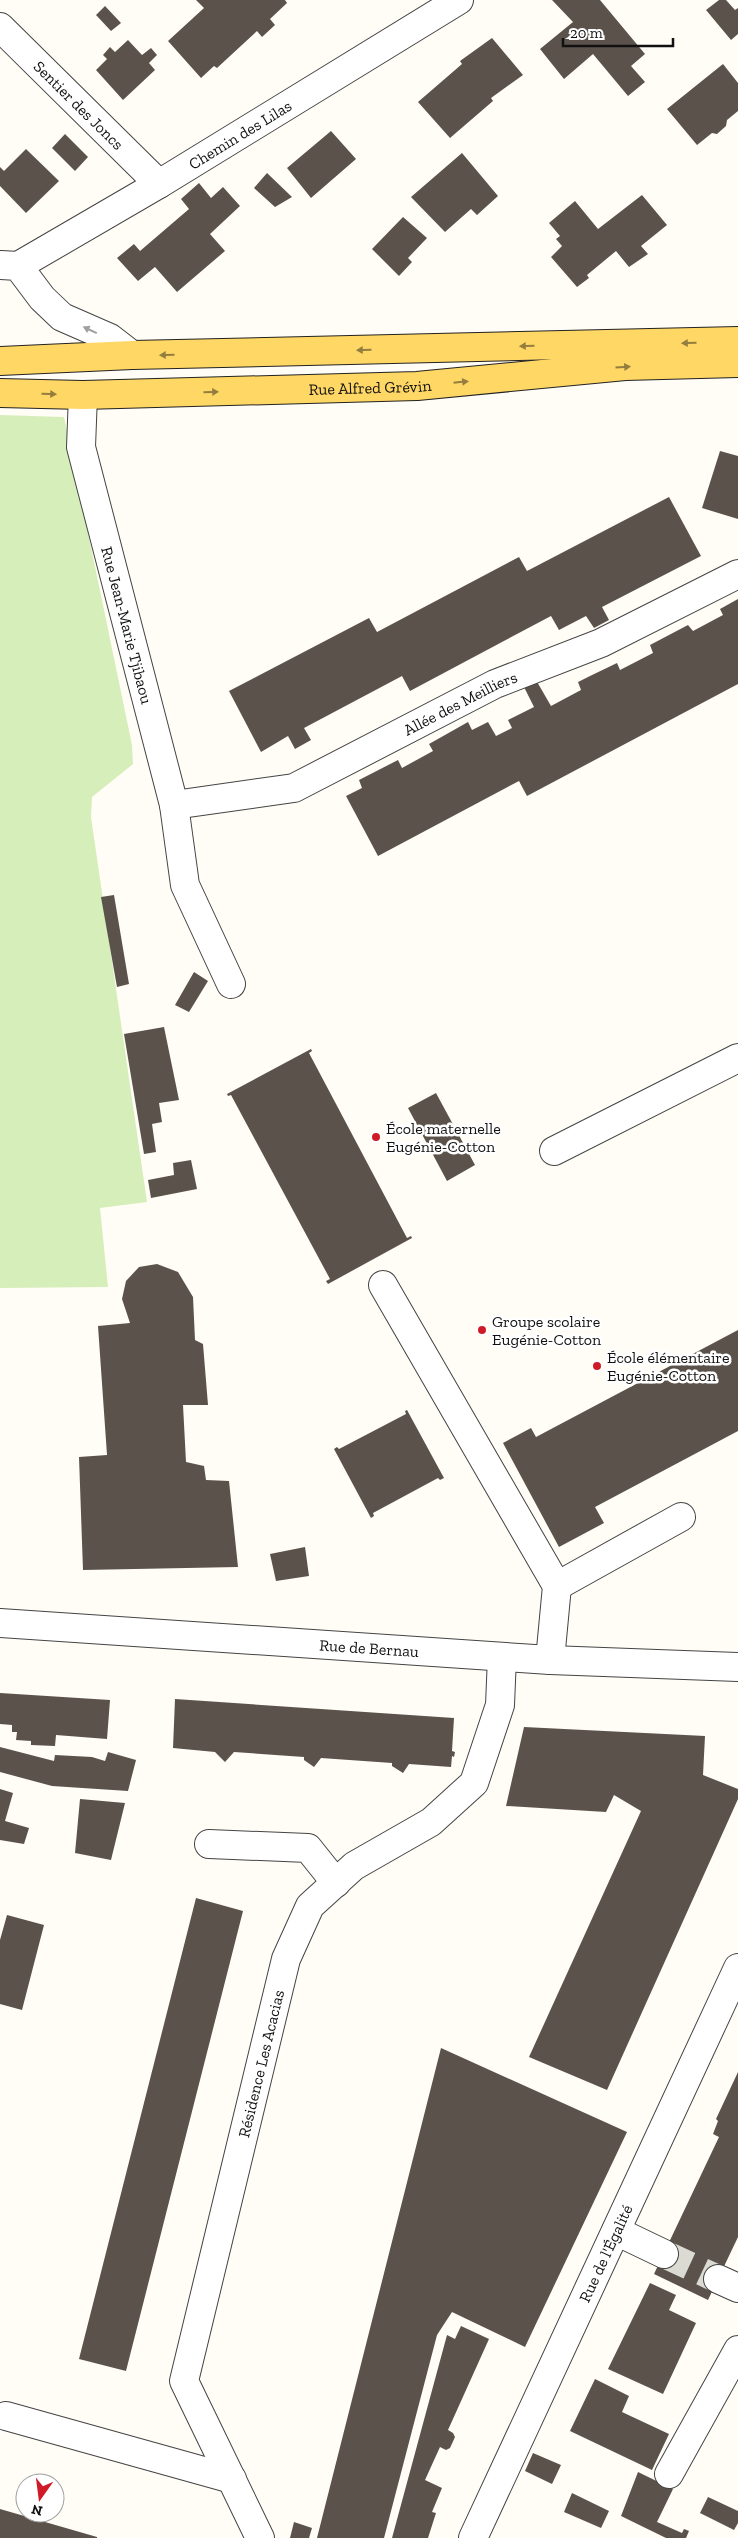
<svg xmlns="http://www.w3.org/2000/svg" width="738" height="2538" font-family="'Zilla Slab',serif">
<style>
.green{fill:#d6eeba}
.building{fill:#5b524c}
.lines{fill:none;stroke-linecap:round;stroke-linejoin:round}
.minor-tunnel{stroke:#dbdad3;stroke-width:28;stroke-dasharray:28 14;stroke-linecap:butt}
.minor-casing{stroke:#444;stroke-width:30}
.major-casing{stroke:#222;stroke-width:30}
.minor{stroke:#fff;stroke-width:28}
.major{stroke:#ffd765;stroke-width:28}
.oneway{fill:#a0a0a0}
.oneway2{fill:#947e3f}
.poi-dot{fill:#cf1b27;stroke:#fff;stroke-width:2}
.labels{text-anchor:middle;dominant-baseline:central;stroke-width:5;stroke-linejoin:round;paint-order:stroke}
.street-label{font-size:16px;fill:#111;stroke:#fff}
.poi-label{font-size:16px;fill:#111;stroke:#fff;text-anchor:start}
</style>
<rect width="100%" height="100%" fill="#fffdf5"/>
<!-- green -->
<path class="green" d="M 0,415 L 64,417 L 132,745 L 133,764 L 92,797 L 91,817 L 147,1202 L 100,1208 L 108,1287 L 0,1288 Z"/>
<!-- building -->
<path class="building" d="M 196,0 L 285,0 L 287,3 L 270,19 L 275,25 L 262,37 L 257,31 L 217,68 L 214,66 L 201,78 L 168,41 L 204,8 Z
M 552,0 L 600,0 L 645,54 L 631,66 L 645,82 L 628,96 L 593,54 L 564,79 L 540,49 L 573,22 Z
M 719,0 L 726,0 L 735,10 L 738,8 L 738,34 L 731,40 L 706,10 Z
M 105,6 L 121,23 L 111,31 L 96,15 Z
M 492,38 L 523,75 L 491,98 L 493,101 L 450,138 L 418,102 L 462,64 L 460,61 Z
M 128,40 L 142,55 L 151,48 L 157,55 L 149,63 L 155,70 L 123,100 L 96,70 L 107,59 L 103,55 L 110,47 L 115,52 Z
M 723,64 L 738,83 L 738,111 L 727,120 L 726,126 L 717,134 L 712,133 L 697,145 L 667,109 Z
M 331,131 L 356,159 L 311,198 L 287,168 Z
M 65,134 L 88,157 L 75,171 L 52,148 Z
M 26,149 L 59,181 L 26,213 L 0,186 L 0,167 L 4,171 Z
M 462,153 L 498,196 L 477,215 L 471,209 L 445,232 L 411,197 Z
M 267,173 L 292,197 L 275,207 L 254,188 Z
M 199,183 L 211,198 L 223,187 L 240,206 L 210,234 L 225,251 L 177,292 L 155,267 L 138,281 L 117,258 L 134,244 L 140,251 L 189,209 L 181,199 Z
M 642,195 L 667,225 L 641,246 L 648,254 L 629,267 L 616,251 L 587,275 L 589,278 L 577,287 L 551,257 L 562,246 L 556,239 L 560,236 L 549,223 L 575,201 L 598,229 Z
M 403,217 L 427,238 L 408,258 L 412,262 L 399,276 L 372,249 Z
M 720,451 L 738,456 L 738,519 L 702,508 Z
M 669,497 L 701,556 L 602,607 L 609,620 L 594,628 L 586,616 L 559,630 L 551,616 L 410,691 L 402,676 L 304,728 L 311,740 L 295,749 L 288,736 L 261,752 L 229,691 L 369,618 L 377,632 L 519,557 L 527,571 Z
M 738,599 L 738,684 L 527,796 L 519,781 L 378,856 L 346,796 L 362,788 L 359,780 L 398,760 L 402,768 L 433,751 L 429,744 L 468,722 L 472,730 L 488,722 L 496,736 L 512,728 L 508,720 L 534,707 L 524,687 L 536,680 L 551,706 L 581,690 L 578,682 L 590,676 L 617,663 L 620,670 L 653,653 L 650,645 L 688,625 L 693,631 L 723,615 L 720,609 Z
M 114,895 L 129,984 L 117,987 L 101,897 Z
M 194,972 L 208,981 L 189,1012 L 175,1005 Z
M 164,1027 L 179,1100 L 159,1103 L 162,1122 L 152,1124 L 156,1152 L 144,1154 L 124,1034 Z
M 311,1049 L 312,1051 L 309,1053 L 407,1238 L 411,1236 L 412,1238 L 328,1284 L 326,1281 L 330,1279 L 231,1095 L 228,1096 L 227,1094 Z
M 436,1093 L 475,1165 L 447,1181 L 408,1108 Z
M 191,1160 L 197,1189 L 151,1198 L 148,1180 L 174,1175 L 173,1163 Z
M 157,1264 L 178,1272 L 193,1297 L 195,1340 L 203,1344 L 208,1405 L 183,1405 L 186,1462 L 204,1466 L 206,1480 L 229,1481 L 238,1567 L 83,1570 L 79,1457 L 107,1455 L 98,1326 L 130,1323 L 122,1299 L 126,1281 L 139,1267 Z
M 738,1330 L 738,1431 L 595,1507 L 604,1523 L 559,1547 L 503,1443 L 531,1428 L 536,1437 Z
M 407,1410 L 444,1478 L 440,1480 L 438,1478 L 373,1513 L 374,1516 L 371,1518 L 334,1449 L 337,1447 L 339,1449 L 406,1414 L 405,1411 Z
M 305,1547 L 309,1576 L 276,1581 L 270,1554 Z
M 0,1693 L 110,1700 L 107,1739 L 56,1735 L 55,1746 L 31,1745 L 31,1741 L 16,1740 L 17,1732 L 12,1732 L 12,1725 L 0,1724 Z
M 175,1699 L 454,1718 L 452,1751 L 455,1752 L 454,1757 L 452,1756 L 451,1767 L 409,1764 L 403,1773 L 392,1766 L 392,1763 L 321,1758 L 314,1767 L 304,1760 L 304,1757 L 234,1752 L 225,1762 L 215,1752 L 173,1748 Z
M 524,1727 L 705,1736 L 703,1775 L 738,1789 L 738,1799 L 607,2090 L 529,2057 L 641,1811 L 614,1795 L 606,1812 L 506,1806 Z
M 0,1747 L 54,1761 L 55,1755 L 92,1757 L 105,1761 L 108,1752 L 136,1760 L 128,1791 L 52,1786 L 0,1772 Z
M 0,1789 L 13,1793 L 5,1821 L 29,1828 L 24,1844 L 0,1840 Z
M 80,1799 L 125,1803 L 111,1860 L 75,1853 Z
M 196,1898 L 243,1911 L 126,2371 L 79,2359 Z
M 7,1915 L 44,1925 L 22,2010 L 0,2004 L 0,1940 Z
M 441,2048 L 627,2132 L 525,2347 L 452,2312 L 437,2335 L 384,2538 L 317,2538 Z
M 738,2072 L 738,2237 L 708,2300 L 654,2274 L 719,2137 L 713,2134 L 718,2121 L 716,2119 Z
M 650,2283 L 676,2295 L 669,2310 L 696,2323 L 663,2394 L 608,2369 Z
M 461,2326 L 489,2339 L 448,2430 L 453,2433 L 455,2437 L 450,2448 L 446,2450 L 440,2447 L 425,2480 L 442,2488 L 432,2512 L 436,2513 L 428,2538 L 392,2538 L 447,2335 L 455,2339 Z
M 595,2379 L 629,2396 L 622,2412 L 669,2434 L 652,2470 L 570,2431 Z
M 533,2453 L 561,2465 L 552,2484 L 525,2471 Z
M 638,2472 L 673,2489 L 657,2522 L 682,2533 L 684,2529 L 689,2531 L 686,2538 L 666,2538 L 621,2516 Z
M 572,2493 L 609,2511 L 601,2528 L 564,2512 Z
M 708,2497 L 738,2511 L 738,2523 L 734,2530 L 700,2513 Z
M 0,2509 L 97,2537 L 97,2538 L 0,2538 Z
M 294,2522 L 312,2528 L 309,2538 L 290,2538 Z"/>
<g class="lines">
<!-- minor-tunnel -->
<path class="minor-tunnel" d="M 664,2254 L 718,2279"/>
<defs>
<g id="minor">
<path id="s1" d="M 0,27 L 159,184"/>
<path d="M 1,265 L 18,266 L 42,298 L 62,317 L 110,338 L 132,355"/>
<path id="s2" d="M 18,266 L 159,184 L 459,0"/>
<path id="s3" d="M 83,395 L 81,447 L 174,805 L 185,885 L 231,984"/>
<path id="s4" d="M 174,805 L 294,788 L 495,684 L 601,643 L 738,574"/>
<path d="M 554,1151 L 738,1058"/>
<path d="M 383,1285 L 557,1586 L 550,1660"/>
<path d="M 557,1586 L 681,1517"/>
<path id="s5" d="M 0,1623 L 550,1660 L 738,1667"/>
<path d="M 209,1844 L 308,1848 L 336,1883"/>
<path d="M 616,2231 L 664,2254"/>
<path d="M 718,2279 L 738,2288"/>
<path d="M 6,2416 L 232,2479"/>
<path d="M 669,2474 L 738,2350"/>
<path id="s6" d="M 260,2538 L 184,2381 L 286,1959 L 310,1906 L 354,1866 L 431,1822 L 474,1783 L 500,1705 L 502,1657"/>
<path id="s7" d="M 473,2538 L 738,1968"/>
</g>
<g id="major">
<path d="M 0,361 L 132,355 L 738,341"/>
<path id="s8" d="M 0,393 L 83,395 L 417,386 L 625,366 L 738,363"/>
</g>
</defs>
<!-- minor casing -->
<use href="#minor" class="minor-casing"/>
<!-- major casing -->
<use href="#major" class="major-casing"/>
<!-- minor -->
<use href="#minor" class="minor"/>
<!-- major -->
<use href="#major" class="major"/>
</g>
<!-- one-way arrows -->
<defs><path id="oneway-solid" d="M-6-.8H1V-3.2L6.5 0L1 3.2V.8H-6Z" transform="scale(1.25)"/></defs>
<use class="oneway" href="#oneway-solid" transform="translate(90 330) rotate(-155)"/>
<g class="oneway2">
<use href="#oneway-solid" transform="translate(689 343) rotate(179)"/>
<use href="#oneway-solid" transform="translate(527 346) rotate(179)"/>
<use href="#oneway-solid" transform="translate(364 350) rotate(179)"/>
<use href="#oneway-solid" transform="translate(167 355) rotate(179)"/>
<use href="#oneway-solid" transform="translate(623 367) rotate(-4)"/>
<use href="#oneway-solid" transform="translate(461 382) rotate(-6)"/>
<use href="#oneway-solid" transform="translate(211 392) rotate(-2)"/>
<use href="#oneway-solid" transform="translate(49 394) rotate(1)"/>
</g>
<!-- markers -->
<g class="poi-dot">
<circle cx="376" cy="1137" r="5"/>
<circle cx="482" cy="1330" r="5"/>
<circle cx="597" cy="1366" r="5"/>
</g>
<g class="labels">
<!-- street labels -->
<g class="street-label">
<text stroke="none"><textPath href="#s1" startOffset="111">Sentier des Joncs</textPath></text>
<text stroke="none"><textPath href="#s2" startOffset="258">Chemin des Lilas</textPath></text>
<text stroke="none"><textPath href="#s8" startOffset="370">Rue Alfred Grévin</textPath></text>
<text stroke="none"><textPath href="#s3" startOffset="236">Rue Jean-Marie Tjibaou</textPath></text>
<text stroke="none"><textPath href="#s4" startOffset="308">Allée des Meilliers</textPath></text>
<text stroke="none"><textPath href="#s5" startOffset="370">Rue de Bernau</textPath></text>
<text stroke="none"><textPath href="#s6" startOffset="501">Résidence Les Acacias</textPath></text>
<text stroke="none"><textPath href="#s7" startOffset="314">Rue de l'Égalité</textPath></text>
</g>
<!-- poi labels -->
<g class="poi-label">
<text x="386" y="1128">École maternelle<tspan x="386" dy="18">Eugénie-Cotton</tspan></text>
<text x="492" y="1321">Groupe scolaire<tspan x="492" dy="18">Eugénie-Cotton</tspan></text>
<text x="607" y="1357">École élémentaire<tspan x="607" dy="18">Eugénie-Cotton</tspan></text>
</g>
</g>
<!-- north arrow -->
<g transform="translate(40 2498) rotate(194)"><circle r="24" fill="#ffffff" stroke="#a0a0a0"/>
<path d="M0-4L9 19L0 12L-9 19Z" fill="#cf1b27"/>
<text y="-8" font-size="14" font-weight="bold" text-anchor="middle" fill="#111111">N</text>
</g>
<!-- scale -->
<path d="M563 38v8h110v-8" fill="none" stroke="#111111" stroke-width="2.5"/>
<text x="570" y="38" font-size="15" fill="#111111" stroke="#ffffff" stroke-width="4" paint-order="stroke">20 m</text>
</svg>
